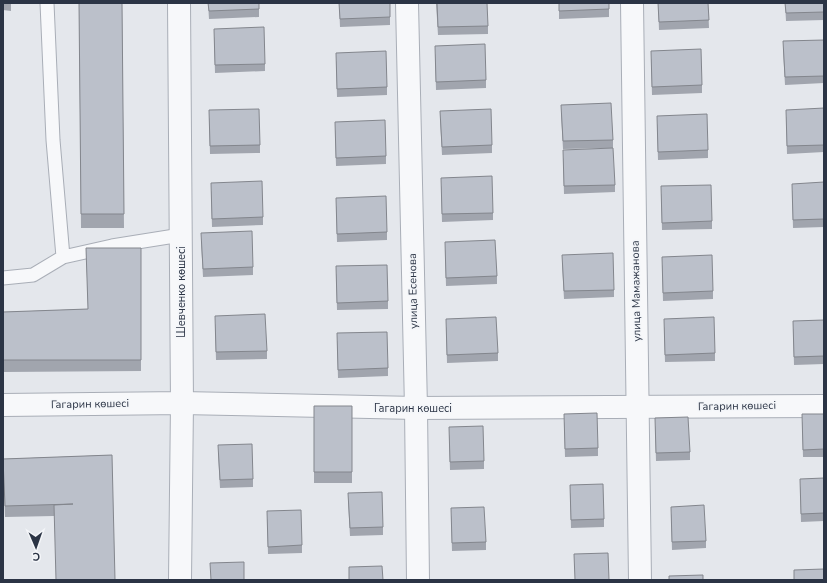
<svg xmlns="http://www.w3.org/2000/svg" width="827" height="583" font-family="'Nunito Sans',sans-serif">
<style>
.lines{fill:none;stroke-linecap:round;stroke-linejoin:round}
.service-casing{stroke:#a9aeb7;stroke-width:15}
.minor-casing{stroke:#a9aeb7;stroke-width:24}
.tertiary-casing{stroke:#a9aeb7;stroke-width:24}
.service{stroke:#f7f8fa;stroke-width:13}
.minor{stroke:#f7f8fa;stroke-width:22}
.tertiary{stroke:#f7f8fa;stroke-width:22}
.wall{fill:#a1a5ae}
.building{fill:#bbc0ca;stroke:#83868d}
.labels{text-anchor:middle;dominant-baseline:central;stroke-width:3;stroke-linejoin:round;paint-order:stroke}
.street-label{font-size:11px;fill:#2b3445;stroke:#f4f6f9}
</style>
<rect width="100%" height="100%" fill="#e4e7ec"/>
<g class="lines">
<defs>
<path id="service" d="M 47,3 L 53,140 L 63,257
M 3,278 L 33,275 L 63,257 L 112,246 L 181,235"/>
<path id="minor" d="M 407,3 L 416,408 L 418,580
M 632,3 L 640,580"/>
<path id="tertiary" d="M 179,3 L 182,403 L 180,580
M 3,405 L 182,403 L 416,408 L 824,406"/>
</defs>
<!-- service casing -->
<use href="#service" class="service-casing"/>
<!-- minor casing -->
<use href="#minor" class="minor-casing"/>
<!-- tertiary casing -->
<use href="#tertiary" class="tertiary-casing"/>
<!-- service -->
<use href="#service" class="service"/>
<!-- minor -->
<use href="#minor" class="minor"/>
<!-- tertiary -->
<use href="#tertiary" class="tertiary"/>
</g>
<!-- wall -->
<path class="wall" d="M 3,3 L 11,3 L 11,11 L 3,10 Z
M 79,3 L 122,3 L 124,228 L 81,228 Z
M 208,3 L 259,3 L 259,17 L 209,19 Z
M 339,3 L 390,3 L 390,25 L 340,27 Z
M 436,3 L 488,26 L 488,34 L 438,35 Z
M 559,3 L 609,3 L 609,17 L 559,19 Z
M 658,3 L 708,3 L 709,28 L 659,30 Z
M 785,3 L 824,3 L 824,20 L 786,21 Z
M 214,37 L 265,64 L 265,71 L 215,73 Z
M 824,40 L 824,83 L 785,85 L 783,49 Z
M 435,54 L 486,80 L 486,88 L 436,90 Z
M 651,59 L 702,85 L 702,93 L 652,95 Z
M 336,61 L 387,87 L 387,95 L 337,97 Z
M 824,108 L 824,152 L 787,154 L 786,117 Z
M 561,113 L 613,140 L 613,148 L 563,149 Z
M 209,118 L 260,145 L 260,153 L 210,154 Z
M 440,119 L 492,145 L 492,153 L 442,155 Z
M 657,124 L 708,150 L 708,158 L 658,160 Z
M 335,130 L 386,156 L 386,164 L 336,166 Z
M 563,158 L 615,185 L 615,192 L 564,194 Z
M 824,182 L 824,227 L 793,228 L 792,191 Z
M 441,186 L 493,213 L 493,220 L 442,222 Z
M 211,191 L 263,217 L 263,225 L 212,227 Z
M 661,194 L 712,221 L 712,229 L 662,230 Z
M 336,206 L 387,232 L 387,240 L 337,242 Z
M 201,241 L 253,267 L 253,275 L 203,277 Z
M 86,248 L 141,248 L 141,371 L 3,372 L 3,312 L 88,309 Z
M 445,250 L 497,276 L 497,284 L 446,286 Z
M 562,263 L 614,290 L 614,297 L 564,299 Z
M 662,265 L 713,291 L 713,299 L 663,301 Z
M 336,274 L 388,301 L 388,309 L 337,310 Z
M 824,320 L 824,364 L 794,365 L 793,329 Z
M 215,324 L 267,351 L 267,359 L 216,360 Z
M 446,327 L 498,353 L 498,361 L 447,363 Z
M 664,327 L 715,353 L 715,361 L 665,362 Z
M 337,341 L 388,368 L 388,376 L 338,378 Z
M 314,406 L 352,406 L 352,483 L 314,483 Z
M 824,414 L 824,457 L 803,457 L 802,422 Z
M 564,422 L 598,448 L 598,456 L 565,457 Z
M 655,426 L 690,452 L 690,460 L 656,461 Z
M 449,435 L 484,461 L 484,469 L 450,470 Z
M 218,453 L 253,479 L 253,487 L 220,488 Z
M 112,455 L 54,516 L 5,517 L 3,459 Z
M 824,478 L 824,521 L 801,522 L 800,487 Z
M 570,493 L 604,519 L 604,527 L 571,528 Z
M 348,501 L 383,527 L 383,535 L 350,536 Z
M 671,514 L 706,541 L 706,548 L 672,550 Z
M 451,516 L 486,542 L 486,550 L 452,551 Z
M 267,519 L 302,545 L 302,553 L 268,554 Z"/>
<!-- building -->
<path class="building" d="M 79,3 L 122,3 L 124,214 L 81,214 Z
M 208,3 L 259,3 L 259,9 L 209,11 Z
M 339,3 L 390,3 L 390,17 L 340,19 Z
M 437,3 L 487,3 L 488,26 L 438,27 Z
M 559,3 L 609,3 L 609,9 L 559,11 Z
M 658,3 L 708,3 L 709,20 L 659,22 Z
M 785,3 L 824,3 L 824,12 L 786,13 Z
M 264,27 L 265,64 L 215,65 L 214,29 Z
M 824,40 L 824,76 L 785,77 L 783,41 Z
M 485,44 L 486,80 L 436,82 L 435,46 Z
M 701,49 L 702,85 L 652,87 L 651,51 Z
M 386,51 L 387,87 L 337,89 L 336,53 Z
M 611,103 L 613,140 L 563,141 L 561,105 Z
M 824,108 L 824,145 L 787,146 L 786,110 Z
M 259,109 L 260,145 L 210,146 L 209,110 Z
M 491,109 L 492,145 L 442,147 L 440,111 Z
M 707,114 L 708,150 L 658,152 L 657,116 Z
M 385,120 L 386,156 L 336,158 L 335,122 Z
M 613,148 L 615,185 L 564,186 L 563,150 Z
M 492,176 L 493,213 L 442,214 L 441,178 Z
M 262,181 L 263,217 L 212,219 L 211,183 Z
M 824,182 L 824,219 L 793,220 L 792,184 Z
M 711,185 L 712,221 L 662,223 L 661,186 Z
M 386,196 L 387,232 L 337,234 L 336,198 Z
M 252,231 L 253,267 L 203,269 L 201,233 Z
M 495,240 L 497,276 L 446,278 L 445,242 Z
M 86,248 L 141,248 L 141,360 L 3,360 L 3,312 L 88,309 Z
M 613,253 L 614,290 L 564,291 L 562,255 Z
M 712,255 L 713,291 L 663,293 L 662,257 Z
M 387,265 L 388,301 L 337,303 L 336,266 Z
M 265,314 L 267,351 L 216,352 L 215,316 Z
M 496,317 L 498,353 L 447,355 L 446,319 Z
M 714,317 L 715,353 L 665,355 L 664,319 Z
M 824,320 L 824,356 L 794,357 L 793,321 Z
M 387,332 L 388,368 L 338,370 L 337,333 Z
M 314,406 L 352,406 L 352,472 L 314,472 Z
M 597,413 L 598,448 L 565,449 L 564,414 Z
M 802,414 L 824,414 L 824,449 L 803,450 Z
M 688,417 L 690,452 L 656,453 L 655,418 Z
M 483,426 L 484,461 L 450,462 L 449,427 Z
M 252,444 L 253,479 L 220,480 L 218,445 Z
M 112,455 L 115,580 L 56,580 L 54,505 L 73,504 L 5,506 L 3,459 Z
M 824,478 L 824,513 L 801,514 L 800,479 Z
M 603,484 L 604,519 L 571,520 L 570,485 Z
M 382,492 L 383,527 L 350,528 L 348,493 Z
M 704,505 L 706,541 L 672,542 L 671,507 Z
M 484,507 L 486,542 L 452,543 L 451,508 Z
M 301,510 L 302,545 L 268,547 L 267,511 Z
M 608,553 L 609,580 L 575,580 L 574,554 Z
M 244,562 L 244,580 L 211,580 L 210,563 Z
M 382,566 L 383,580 L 349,580 L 349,567 Z
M 824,569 L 824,580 L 794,580 L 794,570 Z
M 703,575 L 703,580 L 669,580 L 669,576 Z"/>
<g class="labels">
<!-- street labels -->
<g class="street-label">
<text transform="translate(413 291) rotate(-91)">улица Есенова</text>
<text transform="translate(636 291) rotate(-91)">улица Мамажанова</text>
<text transform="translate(181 292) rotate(-90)">Шевченко көшесі</text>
<text transform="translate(90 404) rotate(-1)">Гагарин көшесі</text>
<text transform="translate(737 406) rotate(-1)">Гагарин көшесі</text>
<text x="413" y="408">Гагарин көшесі</text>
</g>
</g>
<!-- border -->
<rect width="827" height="583" fill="none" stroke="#2b3445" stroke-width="8"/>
<!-- north arrow -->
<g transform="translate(36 547) rotate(178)" stroke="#f4f6f9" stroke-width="3" paint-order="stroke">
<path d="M0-3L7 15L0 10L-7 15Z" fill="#2b3445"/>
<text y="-6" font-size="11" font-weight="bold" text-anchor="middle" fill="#2b3445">С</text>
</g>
</svg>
